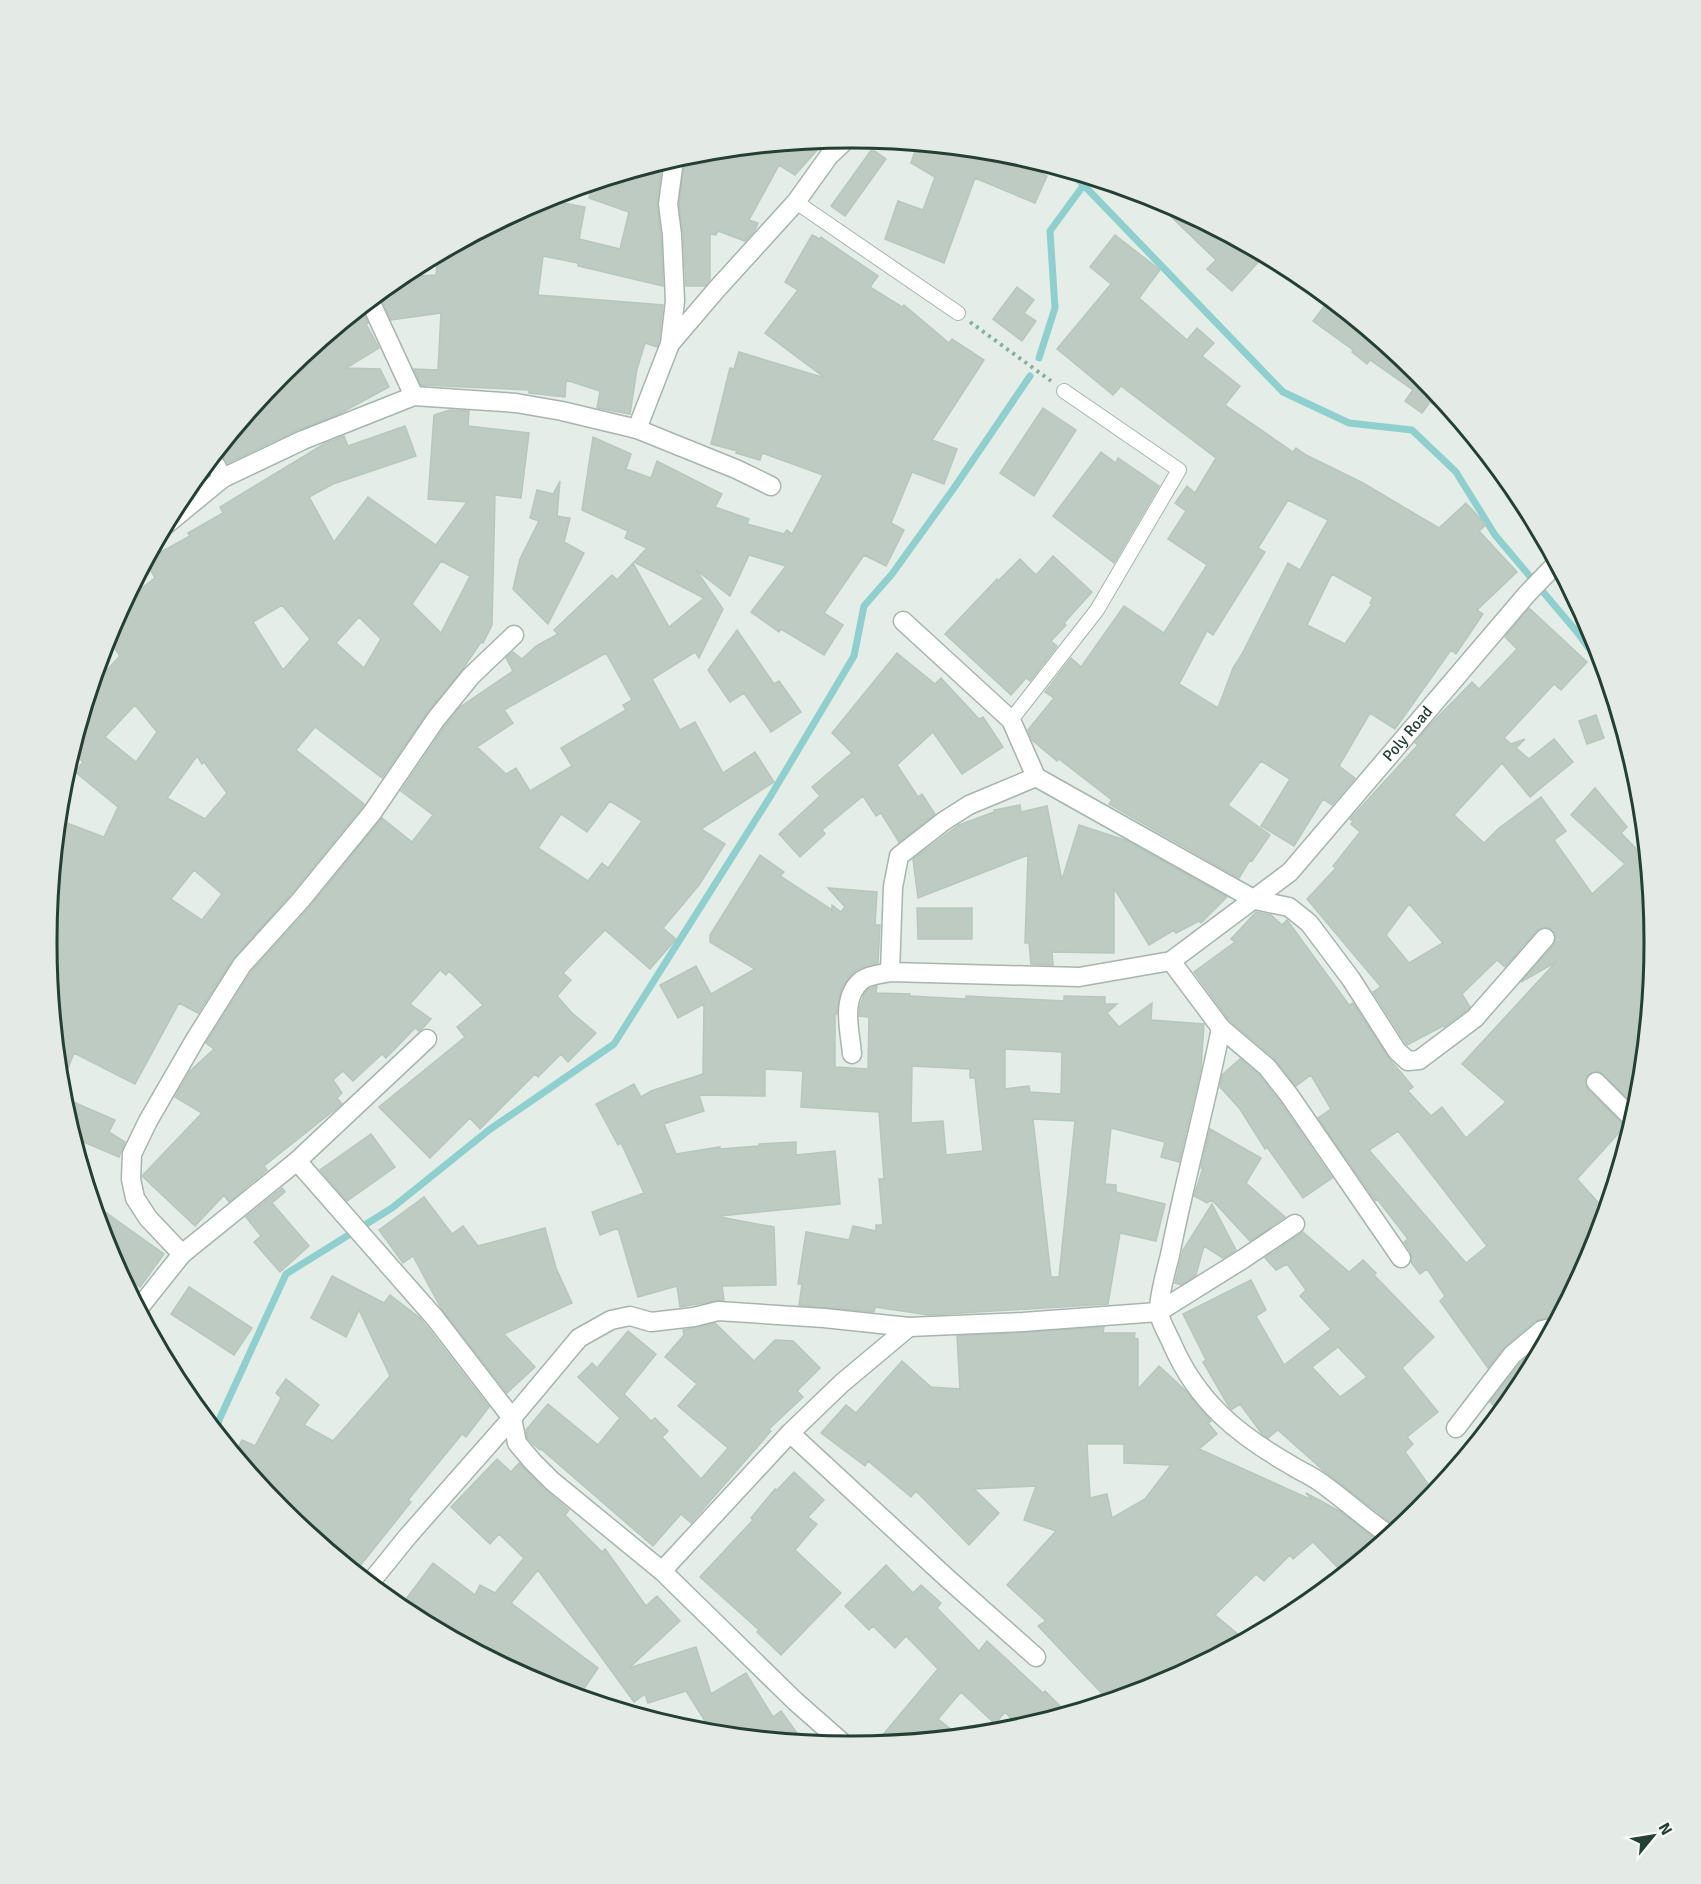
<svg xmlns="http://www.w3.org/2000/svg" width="1701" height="1884" font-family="Signika,sans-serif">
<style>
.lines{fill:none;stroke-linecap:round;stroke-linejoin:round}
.stream{stroke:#8fd0cf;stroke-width:7}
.building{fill:#bdcbc3;stroke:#b7c7be;stroke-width:1.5;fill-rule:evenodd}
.lane-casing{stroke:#a7b5ae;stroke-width:16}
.street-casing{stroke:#a7b5ae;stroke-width:21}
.path{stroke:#86b09c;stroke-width:4;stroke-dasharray:3 4.5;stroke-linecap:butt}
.lane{stroke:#fff;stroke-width:14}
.street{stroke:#fff;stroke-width:18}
.labels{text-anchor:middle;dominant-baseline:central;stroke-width:4.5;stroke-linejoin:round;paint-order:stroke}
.street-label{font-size:16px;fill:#243f33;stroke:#f5faf7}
.rim{fill:none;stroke:#243f33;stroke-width:3}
</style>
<rect width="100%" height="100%" fill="#e4ede8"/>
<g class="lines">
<!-- stream -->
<path class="stream" d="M 1072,173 L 1283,392 L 1349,423 L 1412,430 L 1456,472 L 1495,535 L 1577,632 L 1604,669
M 1039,358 L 1055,308 L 1050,231 L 1083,186
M 217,1431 L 219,1420 L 286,1274 L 392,1208 L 489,1130 L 614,1044 L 770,797 L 854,656 L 864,606 L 892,574 L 954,488 L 1030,376"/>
</g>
<!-- building -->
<path class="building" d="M 826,140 L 795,175 L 779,165 L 749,220 L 758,223 L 755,230 L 745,241 L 718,231 L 716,235 L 710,234 L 710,280 L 705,286 L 686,286 L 683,234 L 679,204 L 685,156 L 694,153 Z
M 917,145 L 1003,153 L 1047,176 L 1035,203 L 975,178 L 944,263 L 885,239 L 898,201 L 923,210 L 935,177 L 911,163 Z
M 872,149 L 886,159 L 845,216 L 831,206 Z
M 662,163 L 657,205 L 661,236 L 663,286 L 578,266 L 578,263 L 543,256 L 538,295 L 663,305 L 659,341 L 657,347 L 645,343 L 637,369 L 630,414 L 597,408 L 600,391 L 566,380 L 565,397 L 529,393 L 529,390 L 421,385 L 414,369 L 438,370 L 441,313 L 391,320 L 379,294 L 400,277 L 436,275 L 438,255 L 543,199 L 585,207 L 579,239 L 620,249 L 629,212 L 589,198 L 593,184 Z
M 1162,201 L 1223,234 L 1264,256 L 1232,291 L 1207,269 L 1216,260 L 1159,205 Z
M 812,235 L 820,239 L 821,237 L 878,276 L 870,287 L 902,307 L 904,305 L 949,343 L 952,339 L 984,360 L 932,440 L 957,449 L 944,484 L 912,472 L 891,523 L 904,530 L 886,566 L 864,555 L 824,613 L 843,625 L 824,655 L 781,629 L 779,632 L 751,612 L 786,566 L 749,555 L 730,596 L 696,570 L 723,609 L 699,658 L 695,652 L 652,679 L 680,730 L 695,722 L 723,773 L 755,752 L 774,782 L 701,829 L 725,844 L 699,885 L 663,928 L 676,939 L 650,969 L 605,930 L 563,973 L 571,980 L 557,996 L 572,1013 L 596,1033 L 568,1062 L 561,1054 L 538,1077 L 535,1074 L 480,1129 L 470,1118 L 430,1158 L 379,1107 L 465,1037 L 457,1027 L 483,1005 L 449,971 L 446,975 L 440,970 L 410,1004 L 431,1019 L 423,1028 L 419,1031 L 415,1028 L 386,1058 L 382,1054 L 353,1081 L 343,1071 L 333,1080 L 342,1093 L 337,1098 L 342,1104 L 264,1166 L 267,1170 L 229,1202 L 224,1195 L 195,1226 L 142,1176 L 202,1113 L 175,1097 L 190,1071 L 214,1049 L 206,1043 L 251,972 L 309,908 L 382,818 L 412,842 L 433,815 L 401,791 L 445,726 L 460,707 L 513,671 L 506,658 L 513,652 L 522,659 L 536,646 L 558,634 L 554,630 L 612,575 L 617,580 L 633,563 L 669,627 L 704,598 L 634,562 L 647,548 L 625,538 L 628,531 L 582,510 L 593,437 L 631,454 L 626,469 L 651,478 L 657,461 L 722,494 L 715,507 L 749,519 L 747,524 L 784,534 L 787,530 L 792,534 L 823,475 L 762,453 L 760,460 L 736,453 L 737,451 L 711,444 L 730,368 L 734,369 L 739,352 L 825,378 L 765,333 L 798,290 L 785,282 ZM 606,653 L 632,700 L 623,705 L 626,710 L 561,748 L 572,766 L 530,791 L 516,768 L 506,774 L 477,747 L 513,723 L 504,710 ZM 610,801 L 642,821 L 608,868 L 602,863 L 588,881 L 538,848 L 561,814 L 587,832 Z
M 1115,235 L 1160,270 L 1139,298 L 1187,340 L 1197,328 L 1214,343 L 1202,356 L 1240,386 L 1225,405 L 1293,452 L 1296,448 L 1306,455 L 1363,483 L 1439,528 L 1466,503 L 1486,525 L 1479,531 L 1517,572 L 1477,610 L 1483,614 L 1456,654 L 1451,650 L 1395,729 L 1370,713 L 1339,766 L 1355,778 L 1332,805 L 1323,799 L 1294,846 L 1261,826 L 1290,779 L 1261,761 L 1228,805 L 1270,835 L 1252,861 L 1250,860 L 1239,878 L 1109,804 L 1112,800 L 1059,759 L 1057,761 L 1032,740 L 1028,730 L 1054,698 L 1045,692 L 1071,658 L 1081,667 L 1124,606 L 1164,633 L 1207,565 L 1168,539 L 1186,511 L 1175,503 L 1187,486 L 1195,493 L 1216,458 L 1121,386 L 1113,395 L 1057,349 L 1111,284 L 1090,267 ZM 1288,500 L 1328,520 L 1300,570 L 1288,563 L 1242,654 L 1233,668 L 1218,708 L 1179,684 L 1207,631 L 1213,635 L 1265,552 L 1258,548 ZM 1332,574 L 1373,597 L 1370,603 L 1372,604 L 1345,644 L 1307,625 Z
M 1017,287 L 1034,300 L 1024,313 L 1036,321 L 1022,341 L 993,319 Z
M 1329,300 L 1419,374 L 1448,408 L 1444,412 L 1430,402 L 1422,413 L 1405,401 L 1413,390 L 1370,360 L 1367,364 L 1352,352 L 1353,350 L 1313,321 Z
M 361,309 L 368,323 L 366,324 L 379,348 L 346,368 L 380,369 L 389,387 L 337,415 L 298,430 L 228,463 L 219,450 L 282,373 Z
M 1043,408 L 1076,430 L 1034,496 L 1000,473 Z
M 450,410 L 469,411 L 468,426 L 529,433 L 521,498 L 495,495 L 492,625 L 483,643 L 481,642 L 462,670 L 427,713 L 382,778 L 315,727 L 296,750 L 364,804 L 363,806 L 291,894 L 234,958 L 198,1013 L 179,1003 L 135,1084 L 74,1053 L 61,1086 L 47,942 L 59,820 L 104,837 L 118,807 L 75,772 L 83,762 L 72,752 L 92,686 L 120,656 L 107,637 L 108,634 L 127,599 L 155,578 L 146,562 L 148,559 L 190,536 L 188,533 L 223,513 L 220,507 L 324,444 L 344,436 L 348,446 L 405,426 L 416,456 L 333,484 L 309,497 L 334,542 L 368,497 L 436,545 L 467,502 L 428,499 L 434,415 ZM 441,561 L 470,576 L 441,633 L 412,604 ZM 282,605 L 310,639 L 283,670 L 253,622 ZM 359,617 L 381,639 L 364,668 L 336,643 ZM 135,705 L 157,732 L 136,762 L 105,737 ZM 197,756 L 202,764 L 204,762 L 227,793 L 205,819 L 167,798 ZM 194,870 L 222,894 L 202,920 L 171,899 Z
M 1101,452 L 1116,463 L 1118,458 L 1159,486 L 1114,563 L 1053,516 Z
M 560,481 L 557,516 L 570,518 L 564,542 L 584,553 L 548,624 L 513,589 L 520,559 L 539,521 L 530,518 L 537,490 L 553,494 Z
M 1053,556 L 1092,592 L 1064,623 L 1066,625 L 1051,641 L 1057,646 L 1030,681 L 1026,678 L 1011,695 L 945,634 L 997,579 L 998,581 L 1020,559 L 1036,575 Z
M 1529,608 L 1587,662 L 1561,690 L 1554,684 L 1504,738 L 1511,744 L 1525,739 L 1516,748 L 1529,759 L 1554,739 L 1573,762 L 1530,797 L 1502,763 L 1454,815 L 1484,843 L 1499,828 L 1541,797 L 1566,831 L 1554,840 L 1592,894 L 1625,864 L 1571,815 L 1595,788 L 1627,827 L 1621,833 L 1646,859 L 1654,942 L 1637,1107 L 1599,1071 L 1589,1074 L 1585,1080 L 1588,1090 L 1625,1126 L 1577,1179 L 1605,1210 L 1593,1250 L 1556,1319 L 1549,1317 L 1535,1321 L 1505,1347 L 1488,1368 L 1440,1301 L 1445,1296 L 1427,1269 L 1420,1274 L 1411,1262 L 1411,1252 L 1404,1242 L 1408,1239 L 1377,1199 L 1375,1200 L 1318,1118 L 1331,1109 L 1311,1075 L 1296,1086 L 1274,1058 L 1229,1020 L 1194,972 L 1235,942 L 1231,939 L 1256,912 L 1271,915 L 1282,925 L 1287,920 L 1349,1005 L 1353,1003 L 1388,1057 L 1413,1087 L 1408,1091 L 1431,1116 L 1442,1107 L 1466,1138 L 1506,1102 L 1462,1064 L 1556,962 L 1521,982 L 1554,945 L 1556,935 L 1553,930 L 1547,927 L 1537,930 L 1505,967 L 1497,960 L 1462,994 L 1470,1007 L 1467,1010 L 1444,1027 L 1443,1026 L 1407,1045 L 1373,992 L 1381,987 L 1307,899 L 1336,868 L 1333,866 L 1360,832 L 1351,824 L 1353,821 L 1350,819 L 1418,745 L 1415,743 L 1428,727 L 1472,682 L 1479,689 L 1517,649 L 1505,637 ZM 1409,904 L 1443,943 L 1409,963 L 1386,935 ZM 1398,1131 L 1487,1246 L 1466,1263 L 1369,1150 Z
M 737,630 L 774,684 L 779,681 L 801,712 L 771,732 L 744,693 L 730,702 L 708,670 Z
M 897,653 L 935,684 L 941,678 L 979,719 L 983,717 L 1003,747 L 962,774 L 933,732 L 897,765 L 918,797 L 922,794 L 935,814 L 899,842 L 881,813 L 876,816 L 863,796 L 822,830 L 825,834 L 800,857 L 779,834 L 820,796 L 812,787 L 852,753 L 832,733 Z
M 1596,715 L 1604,738 L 1587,744 L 1579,721 Z
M 1020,805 L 1021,812 L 1047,806 L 1062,880 L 1079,825 L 1125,840 L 1227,897 L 1201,923 L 1199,921 L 1176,933 L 1174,930 L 1149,945 L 1114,888 L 1114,953 L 1052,952 L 1053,965 L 1031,964 L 1029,943 L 1025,943 L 1028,855 L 918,898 L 913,859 L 959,825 L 994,812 L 994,810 Z
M 760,855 L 784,872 L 780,876 L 832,910 L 832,905 L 841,912 L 845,907 L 828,888 L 877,892 L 875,925 L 880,925 L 878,963 L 856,970 L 847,980 L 841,991 L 837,1014 L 835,1014 L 835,1067 L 868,1069 L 869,1017 L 859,1016 L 860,1007 L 864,994 L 869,989 L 877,986 L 876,993 L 910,994 L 910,996 L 966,999 L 966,996 L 1064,1001 L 1064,996 L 1105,997 L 1105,1004 L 1117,1004 L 1107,1013 L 1119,1027 L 1152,1003 L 1151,1020 L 1204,1024 L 1201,1068 L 1179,1162 L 1161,1157 L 1165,1142 L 1111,1128 L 1105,1184 L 1116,1185 L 1116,1192 L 1165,1204 L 1156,1241 L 1120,1233 L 1108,1304 L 929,1315 L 875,1307 L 874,1312 L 799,1305 L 802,1284 L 798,1284 L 806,1232 L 849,1240 L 853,1226 L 876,1231 L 876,1225 L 883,1225 L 879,1179 L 884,1179 L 879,1112 L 801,1107 L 803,1071 L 765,1069 L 765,1096 L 699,1095 L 704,1111 L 664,1124 L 676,1154 L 720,1147 L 720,1149 L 759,1146 L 759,1144 L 796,1142 L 796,1155 L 835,1151 L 840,1204 L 720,1216 L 720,1217 L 774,1227 L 776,1285 L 722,1286 L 724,1300 L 680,1307 L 677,1286 L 638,1297 L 618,1228 L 600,1235 L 592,1212 L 644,1193 L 621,1143 L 618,1145 L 596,1104 L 634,1084 L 641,1097 L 651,1091 L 703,1074 L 704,1004 L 678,1018 L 660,985 L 696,966 L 711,994 L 755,969 L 710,942 L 710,935 ZM 1005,1049 L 1062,1052 L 1061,1094 L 1030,1092 L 1029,1086 L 1005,1089 ZM 912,1066 L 970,1069 L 970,1078 L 975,1078 L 983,1151 L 946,1155 L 943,1121 L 911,1123 ZM 1033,1119 L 1075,1121 L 1059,1277 L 1051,1277 Z
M 917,908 L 972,908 L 972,939 L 918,939 Z
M 1240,1059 L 1259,1075 L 1280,1102 L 1332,1178 L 1303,1198 L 1267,1147 L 1265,1149 L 1240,1109 L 1220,1087 L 1222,1075 Z
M 62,1097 L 115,1120 L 109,1132 L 125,1142 L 119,1157 L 74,1138 Z
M 1210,1129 L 1261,1158 L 1246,1183 L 1285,1217 L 1250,1241 L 1212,1200 L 1207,1203 L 1194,1196 L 1203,1168 L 1201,1168 Z
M 371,1134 L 395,1167 L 347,1201 L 320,1170 Z
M 282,1188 L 285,1192 L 272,1203 L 309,1246 L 280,1272 L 254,1242 L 261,1236 L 246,1217 Z
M 424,1197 L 452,1234 L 463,1226 L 478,1246 L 545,1228 L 556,1268 L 572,1303 L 504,1334 L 535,1367 L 507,1393 L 441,1308 L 413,1256 L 403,1263 L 379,1230 Z
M 94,1204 L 164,1254 L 140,1287 L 120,1272 L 108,1249 Z
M 1212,1204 L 1236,1250 L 1223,1258 L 1204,1246 L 1196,1275 L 1181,1285 L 1175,1283 L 1183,1250 Z
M 1303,1232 L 1349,1272 L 1363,1260 L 1376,1273 L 1374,1275 L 1434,1337 L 1402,1368 L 1438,1412 L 1407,1437 L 1413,1444 L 1405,1452 L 1431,1488 L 1406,1506 L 1414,1514 L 1398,1528 L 1324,1471 L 1278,1430 L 1268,1438 L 1262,1434 L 1240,1404 L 1232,1409 L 1229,1407 L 1203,1362 L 1206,1360 L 1183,1314 L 1251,1280 L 1266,1310 L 1256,1316 L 1284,1365 L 1331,1329 L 1300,1296 L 1306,1290 L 1287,1264 L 1276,1270 L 1265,1258 ZM 1338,1347 L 1367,1377 L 1340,1397 L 1312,1367 Z
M 332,1276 L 384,1303 L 390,1295 L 420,1318 L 489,1407 L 466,1437 L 462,1434 L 408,1500 L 411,1502 L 356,1571 L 282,1510 L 235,1454 L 242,1440 L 255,1446 L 281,1398 L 276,1393 L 286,1379 L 319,1405 L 304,1425 L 333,1441 L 390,1376 L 359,1310 L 346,1337 L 311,1318 Z
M 189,1287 L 252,1328 L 234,1355 L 171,1314 Z
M 715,1323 L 754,1361 L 775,1340 L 793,1341 L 820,1368 L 797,1391 L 803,1397 L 769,1429 L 771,1431 L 691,1523 L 681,1514 L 653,1546 L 541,1449 L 540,1450 L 533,1444 L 527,1438 L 526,1430 L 548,1404 L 598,1445 L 620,1418 L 578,1377 L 592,1363 L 597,1368 L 628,1331 L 656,1354 L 624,1394 L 651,1421 L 655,1418 L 668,1431 L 662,1437 L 701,1479 L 728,1448 L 678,1406 L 697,1384 L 665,1357 L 684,1335 L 683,1330 Z
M 1104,1327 L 1103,1333 L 1135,1333 L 1134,1338 L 1138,1339 L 1138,1389 L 1159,1366 L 1185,1390 L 1211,1421 L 1208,1423 L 1217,1434 L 1199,1449 L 1312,1500 L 1306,1493 L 1339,1511 L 1380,1542 L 1343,1573 L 1313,1542 L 1293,1559 L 1290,1555 L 1264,1581 L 1256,1574 L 1215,1615 L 1244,1639 L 1158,1685 L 1108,1700 L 1038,1626 L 1046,1621 L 1007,1585 L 1056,1531 L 1024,1520 L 1036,1486 L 974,1489 L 999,1513 L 969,1545 L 916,1491 L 911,1497 L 868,1461 L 865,1466 L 821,1433 L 846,1405 L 856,1413 L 902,1361 L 931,1387 L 960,1389 L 957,1336 ZM 1087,1444 L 1124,1444 L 1124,1463 L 1171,1465 L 1145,1499 L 1112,1518 L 1107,1494 L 1090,1498 Z
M 1543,1344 L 1519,1389 L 1500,1412 L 1490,1402 L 1520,1363 Z
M 497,1459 L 511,1472 L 519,1463 L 544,1489 L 569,1510 L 565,1515 L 602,1552 L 605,1549 L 646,1606 L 657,1596 L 680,1621 L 629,1668 L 696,1647 L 711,1694 L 746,1673 L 773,1717 L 781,1711 L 803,1741 L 712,1732 L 686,1691 L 648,1703 L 645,1694 L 634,1702 L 538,1570 L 511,1603 L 598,1668 L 579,1696 L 543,1685 L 400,1607 L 433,1563 L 475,1595 L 480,1585 L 495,1593 L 524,1558 L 499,1534 L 490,1544 L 451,1507 Z
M 794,1472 L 824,1500 L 808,1517 L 817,1524 L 795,1550 L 841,1593 L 781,1655 L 757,1632 L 759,1630 L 700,1577 L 753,1520 L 751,1518 L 775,1489 L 777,1490 Z
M 886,1565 L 913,1593 L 921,1585 L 941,1603 L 937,1608 L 979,1651 L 987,1641 L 1043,1693 L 1045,1691 L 1067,1713 L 1019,1727 L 1005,1712 L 995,1724 L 961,1692 L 938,1719 L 958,1735 L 876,1743 L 938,1669 L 906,1636 L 895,1648 L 873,1626 L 869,1630 L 845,1606 Z"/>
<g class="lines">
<defs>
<path id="lane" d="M 796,202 L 958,313
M 1011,720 L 1097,610 L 1179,470 L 1064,391"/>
<g id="street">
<path d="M 370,301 L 414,396"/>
<path d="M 670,344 L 675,301 L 672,235 L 668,204 L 674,160"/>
<path d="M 637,429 L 670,344 L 716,290 L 796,202 L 829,156 L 848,138"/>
<path d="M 212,459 L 223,478"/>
<path d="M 167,524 L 223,478 L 303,440 L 414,396 L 516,403 L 562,411 L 637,429 L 736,469 L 771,486"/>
<path d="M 903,621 L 1011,720 L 1036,777 L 1255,900 L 1289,907 L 1309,923 L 1351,979 L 1397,1051 L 1408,1061 L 1419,1060 L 1475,1018 L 1545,938"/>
<path d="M 1171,961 L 1221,1028 L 1267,1067 L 1289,1095 L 1401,1258"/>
<path d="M 890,972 L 893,887 L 899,856 L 944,821 L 969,805 L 1036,777"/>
<path d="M 1221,1028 C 1206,1104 1185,1179 1170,1255 C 1167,1267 1157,1303 1159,1313 C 1161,1324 1169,1336 1173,1346 C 1198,1402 1237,1434 1289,1464 C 1298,1470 1308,1474 1317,1480 C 1342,1497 1364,1518 1389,1535"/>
<path id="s1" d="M 852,1054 C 850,1030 840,998 862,980 C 869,975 882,974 890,972 L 1079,977 L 1171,961 L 1290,872 L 1527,594 L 1556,564"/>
<path d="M 1596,1082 L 1633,1119"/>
<path d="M 297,1161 L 435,1318 L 512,1418 L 517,1443 L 533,1462 L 552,1481 L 662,1571 L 795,1701 L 845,1745"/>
<path d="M 182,1254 L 148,1218 L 135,1198 L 131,1179 L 132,1154 L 148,1121 L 196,1038 L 242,965 L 300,901 L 372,813 L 436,719 L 471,676 L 514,635"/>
<path d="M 139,1308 L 182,1254 L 297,1161 L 427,1039"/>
<path d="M 1456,1428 L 1512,1355 L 1542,1330 L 1551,1328"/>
<path d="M 790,1433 L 948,1579 L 1036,1657"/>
<path d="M 662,1571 L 790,1433 L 842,1383 L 909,1327"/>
<path d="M 370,1583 L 408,1536 L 512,1418 L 579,1338 L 611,1320 L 630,1316 L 651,1322 L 694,1317 L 718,1311 L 824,1318 L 909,1327 L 1023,1322 L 1158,1312 L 1243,1259 L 1295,1224"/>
</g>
</defs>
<!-- lane casing -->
<use href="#lane" class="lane-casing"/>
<!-- street casing -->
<use href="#street" class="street-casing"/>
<!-- path -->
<path class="path" d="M 970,322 L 1051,381"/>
<!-- lane -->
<use href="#lane" class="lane"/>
<!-- street -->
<use href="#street" class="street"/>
</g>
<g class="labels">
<!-- street labels -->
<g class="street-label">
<text stroke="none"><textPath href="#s1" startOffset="720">Poly Road</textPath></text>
</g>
</g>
<!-- crop -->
<path d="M0 0H1701V1884H0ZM850 148H851A793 793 0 0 1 1644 941V943A793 793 0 0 1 851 1736H850A793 793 0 0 1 57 943V941A793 793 0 0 1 850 148Z" fill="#e4ebe7" fill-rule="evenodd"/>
<path class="rim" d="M850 148H851A793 793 0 0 1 1644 941V943A793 793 0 0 1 851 1736H850A793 793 0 0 1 57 943V941A793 793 0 0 1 850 148Z"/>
<!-- north arrow -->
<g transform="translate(1653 1836) rotate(60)" stroke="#f5faf7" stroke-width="4.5" paint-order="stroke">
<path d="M0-4.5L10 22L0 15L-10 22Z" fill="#243f33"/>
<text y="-9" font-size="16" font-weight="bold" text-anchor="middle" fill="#243f33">N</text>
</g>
</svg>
